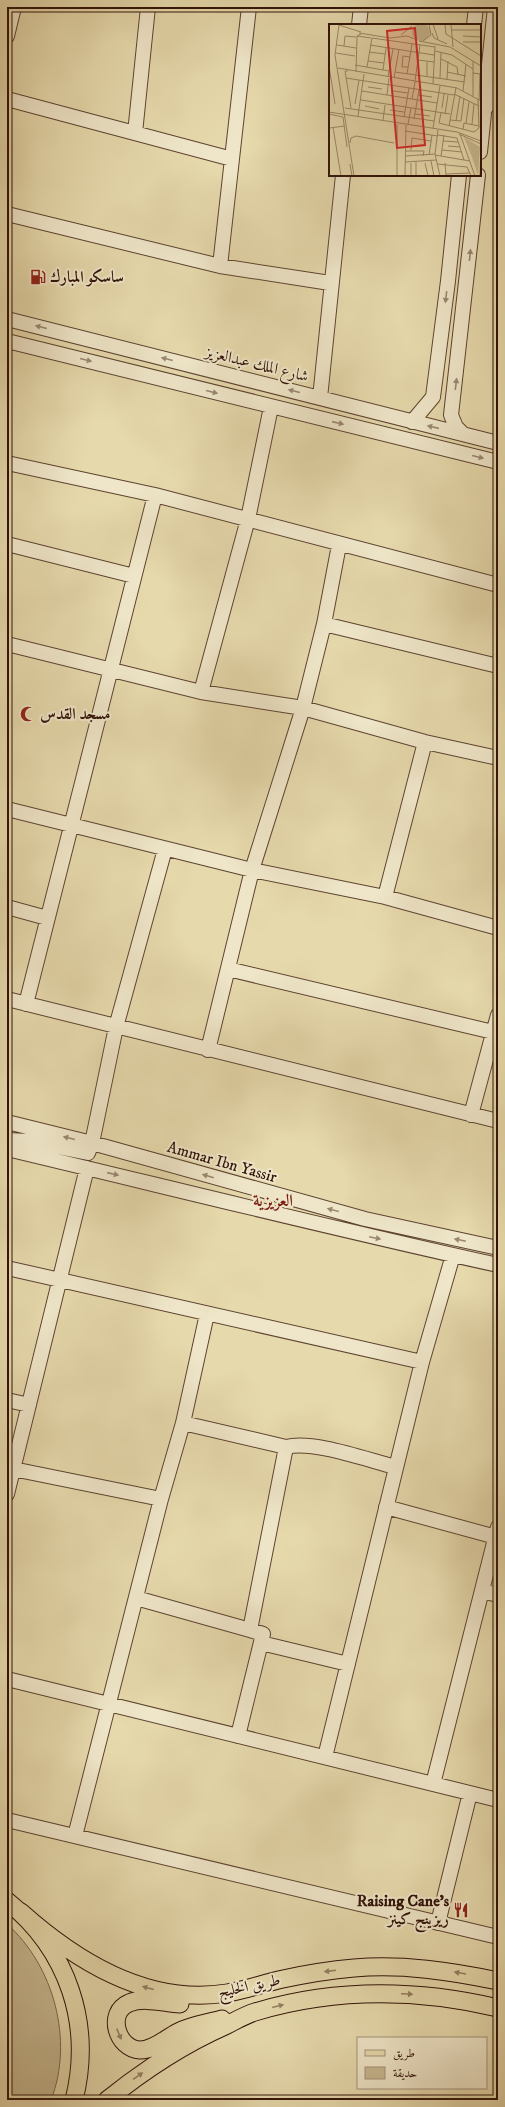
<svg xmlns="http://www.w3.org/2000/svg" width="505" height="2107" font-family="'IM FELL DW Pica',Amiri,serif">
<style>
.green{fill:#c7b790;stroke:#7c644c}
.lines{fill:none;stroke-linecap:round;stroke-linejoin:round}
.minor-casing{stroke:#5e4431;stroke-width:16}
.major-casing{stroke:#301208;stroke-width:19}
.minor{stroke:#efe6c9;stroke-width:14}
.major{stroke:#e6d9ac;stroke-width:17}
.oneway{fill:#998772}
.oneway2{fill:#947f62}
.labels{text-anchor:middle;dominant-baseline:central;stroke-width:4;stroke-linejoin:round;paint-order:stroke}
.poi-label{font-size:16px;font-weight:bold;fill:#301208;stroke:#efe6c9;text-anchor:start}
.street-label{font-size:16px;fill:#301208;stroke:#efe6c9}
.neighbourhood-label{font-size:17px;font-weight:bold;fill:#7a1f14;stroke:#efe6c9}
.inset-road{fill:none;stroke:#9d896a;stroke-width:1}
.view{fill:#d62828;fill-opacity:0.15;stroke:#d62828;stroke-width:2}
.inset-edge{fill:none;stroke:#301208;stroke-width:2}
</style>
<rect width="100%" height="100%" fill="#e6d9ac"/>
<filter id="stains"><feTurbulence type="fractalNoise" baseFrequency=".005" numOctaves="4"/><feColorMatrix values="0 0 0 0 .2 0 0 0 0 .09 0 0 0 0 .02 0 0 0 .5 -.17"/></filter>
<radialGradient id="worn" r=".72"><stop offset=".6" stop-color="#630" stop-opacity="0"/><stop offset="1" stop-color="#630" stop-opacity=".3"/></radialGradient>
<!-- green -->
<path class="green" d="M 7,1924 C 54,1966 74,2041 51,2100 L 7,2100 Z"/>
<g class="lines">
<defs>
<path id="minor" d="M 359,25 L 361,7
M 474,25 L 476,7
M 7,36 L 14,7
M 7,99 L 232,159
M 484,110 L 492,100 L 498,98
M 135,133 L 148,7
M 480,152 L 495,7
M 7,214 L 220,266 L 330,283
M 220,266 L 249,7
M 7,319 L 498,443
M 7,341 L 498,462
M 320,398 L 343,175
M 412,422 L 433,397 L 448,281 L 459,175
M 462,433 L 456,427 L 451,415 L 478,175
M 7,463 L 155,495 L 498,585
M 7,544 L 134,576
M 324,624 L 498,666
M 7,644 L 201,692 L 303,708 L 425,742 L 498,758
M 201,692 L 248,519 L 271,407
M 7,809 L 252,870 L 385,897 L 498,928
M 385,897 L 425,742
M 7,907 L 47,918
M 228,969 L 493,1032
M 7,999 L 498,1121
M 26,1004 L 155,495
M 208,1050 L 252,870 L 303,708 L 324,624 L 339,545
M 471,1115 L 498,1015
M 7,1122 L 92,1143 L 365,1219 L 498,1248
M 7,1140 L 28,1141 L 88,1153 L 92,1143 L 116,1027 L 165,849
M 7,1149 C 171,1188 334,1229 498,1265
M 7,1268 L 422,1362
M 7,1400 L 29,1405
M 286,1447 C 314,1440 367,1460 396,1467
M 13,1469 L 161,1499
M 7,1494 L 87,1168
M 386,1507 L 496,1537
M 482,1591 L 498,1595
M 136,1598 L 250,1630 L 286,1447 L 183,1423
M 261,1643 L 348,1664
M 7,1679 L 498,1800
M 238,1736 L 263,1634 L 250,1630
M 325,1757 L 422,1362 L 453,1255
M 433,1784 L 498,1527
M 7,1820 L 498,1937
M 75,1836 L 161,1499 L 183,1423 L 207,1314
M 438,1923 L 470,1793"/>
<path id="major" d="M 7,1901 C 68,1950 93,2024 74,2100
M 21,1912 C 77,1962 148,2006 227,1993 C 246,1990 264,1983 283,1979 C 306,1974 331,1970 354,1968 C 403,1964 450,1971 498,1981
M 180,2004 C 164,2003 144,1997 129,2003 C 106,2013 117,2049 140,2050 C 154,2050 166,2038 178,2032 C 192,2025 208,2023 222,2019
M 107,2100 C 143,2071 182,2045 225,2026 C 235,2021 245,2015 255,2012 C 335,1988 417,1989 498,2008"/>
</defs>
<!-- minor casing -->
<use href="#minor" class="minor-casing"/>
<!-- major casing -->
<use href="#major" class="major-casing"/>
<!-- minor -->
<use href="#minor" class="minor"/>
<!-- major -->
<use href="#major" class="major"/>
</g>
<!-- one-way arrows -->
<defs><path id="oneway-solid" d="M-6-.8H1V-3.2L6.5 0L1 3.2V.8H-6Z"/></defs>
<g class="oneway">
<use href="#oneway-solid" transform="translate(470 255) rotate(-84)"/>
<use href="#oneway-solid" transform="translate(446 297) rotate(97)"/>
<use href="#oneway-solid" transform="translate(41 327) rotate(-166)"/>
<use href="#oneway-solid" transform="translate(167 359) rotate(-166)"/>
<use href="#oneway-solid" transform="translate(86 360) rotate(14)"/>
<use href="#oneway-solid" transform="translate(456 384) rotate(-83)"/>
<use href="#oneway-solid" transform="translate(294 391) rotate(-166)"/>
<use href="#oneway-solid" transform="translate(212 392) rotate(14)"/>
<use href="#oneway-solid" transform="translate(338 423) rotate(13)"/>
<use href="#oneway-solid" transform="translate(433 427) rotate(-167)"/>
<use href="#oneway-solid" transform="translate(478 457) rotate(14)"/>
<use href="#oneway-solid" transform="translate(69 1138) rotate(-166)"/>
<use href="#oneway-solid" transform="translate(113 1174) rotate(13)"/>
<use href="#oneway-solid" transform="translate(208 1176) rotate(-164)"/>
<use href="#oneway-solid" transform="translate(333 1210) rotate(-165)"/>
<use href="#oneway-solid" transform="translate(375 1238) rotate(12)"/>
<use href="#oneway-solid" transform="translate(460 1240) rotate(-168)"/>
</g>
<g class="oneway2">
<use href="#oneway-solid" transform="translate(330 1971) rotate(173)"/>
<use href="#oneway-solid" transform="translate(460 1973) rotate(-170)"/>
<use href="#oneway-solid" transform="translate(148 1988) rotate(-165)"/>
<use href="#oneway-solid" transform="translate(407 1994) rotate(3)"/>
<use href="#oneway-solid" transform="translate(278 2006) rotate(-14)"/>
<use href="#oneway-solid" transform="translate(119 2034) rotate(68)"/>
<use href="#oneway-solid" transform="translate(138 2076) rotate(-35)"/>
</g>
<!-- icons -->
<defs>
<symbol id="fuel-bare" viewBox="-9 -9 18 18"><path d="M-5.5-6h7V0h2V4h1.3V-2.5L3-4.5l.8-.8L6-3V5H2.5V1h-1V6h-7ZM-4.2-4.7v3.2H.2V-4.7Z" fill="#8f2418" stroke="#efe6c9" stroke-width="2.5" paint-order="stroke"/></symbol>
<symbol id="mosque-bare" viewBox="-9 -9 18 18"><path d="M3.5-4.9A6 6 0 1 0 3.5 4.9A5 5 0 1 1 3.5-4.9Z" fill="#8f2418" stroke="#efe6c9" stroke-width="2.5" paint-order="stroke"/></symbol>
<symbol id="restaurant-bare" viewBox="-9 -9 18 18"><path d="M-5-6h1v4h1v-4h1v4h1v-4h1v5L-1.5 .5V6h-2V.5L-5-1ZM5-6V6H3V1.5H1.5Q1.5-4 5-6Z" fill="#8f2418" stroke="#efe6c9" stroke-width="2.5" paint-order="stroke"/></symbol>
</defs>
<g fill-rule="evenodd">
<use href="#fuel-bare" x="27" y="266" width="22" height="22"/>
<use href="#mosque-bare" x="17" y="703" width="22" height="22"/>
<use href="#restaurant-bare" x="450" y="1899" width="22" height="22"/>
</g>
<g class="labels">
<!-- poi labels -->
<g class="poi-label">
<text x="50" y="277">ساسكو المبارك</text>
<text x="40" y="714">مسجد القدس</text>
<text x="449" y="1901" text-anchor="end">Raising Cane's<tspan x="449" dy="18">ريزينج كينز</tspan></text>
</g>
<!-- street labels -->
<g class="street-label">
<text transform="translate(257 364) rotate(14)">شارع الملك عبدالعزيز</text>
<text transform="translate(222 1162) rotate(16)">Ammar Ibn Yassir</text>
<text transform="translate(249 1986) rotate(-12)">طريق الخليج</text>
</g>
<!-- neighbourhood labels -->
<g class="neighbourhood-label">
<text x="273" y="1201">العزيزية</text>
</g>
</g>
<!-- overview -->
<g transform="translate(329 24)">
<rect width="152" height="152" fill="#e6d9ac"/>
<path d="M83 8a9 9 0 1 1 18 0a9 9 0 1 1-18 0ZM 135,113 L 151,123 L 149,151 L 143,133 Z" fill="#c7b790"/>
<path class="inset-road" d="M 104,0 L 109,15M 116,0 L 117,10 L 152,32M 122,0 L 124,23M 122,6 L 152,6M 30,9 L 61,14 L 78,12 L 86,15M 103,9 L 105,14 L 118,20M 72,11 L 83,2M 28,12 L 42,14M 134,12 L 152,13M 43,14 L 106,23M 90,17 L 121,23 L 152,42M 94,17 L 102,11 L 100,0M 134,18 L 152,18M 8,21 L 27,24M 41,21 L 105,31M 15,22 L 16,12 L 27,13M 106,27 L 123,31 L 144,45M 40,28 L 56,30M 7,29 L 26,32M 112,35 L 128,43 L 129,50M 89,36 L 105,38M 39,37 L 55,39M 26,41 L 60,47M 0,42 L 6,80M 38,43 L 43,14M 79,43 L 73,43 L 74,32 L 81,33M 9,44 L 128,64 L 152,77M 54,46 L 57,24M 19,47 L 16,47 L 22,84M 27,48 L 28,12 L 32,10M 66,48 L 136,58M 118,48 L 137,52M 144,49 L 151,50 L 150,76M 78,50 L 83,20M 98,52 L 98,38M 59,53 L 64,25M 17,54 L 125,71M 65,54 L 70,25M 111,54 L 112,28M 118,55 L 119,37M 86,57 L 91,21M 104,60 L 106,22M 39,63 L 53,65M 33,67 L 108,79M 64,67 L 79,69M 134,67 L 137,40M 125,70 L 150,82M 58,71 L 60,54M 89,71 L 103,73M 144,72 L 144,37M 83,75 L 86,58 L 88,58M 32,76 L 121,90M 26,80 L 30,56M 36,82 L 50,85M 16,84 L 105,97M 113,84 L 115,70M 61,86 L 75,88M 0,88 L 128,108 L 152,117M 112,89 L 110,99 L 145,108 L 150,104 L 149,76M 0,90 L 14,93 L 18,123M 86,90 L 101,92M 116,90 L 119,71M 29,92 L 35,50M 75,93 L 80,64M 85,95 L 90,66M 54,96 L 56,81M 121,96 L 132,97 L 135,74M 127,97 L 131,72M 137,99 L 140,78M 79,100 L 82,84M 143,100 L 145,80M 120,102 L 127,64M 4,103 L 12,152M 0,104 L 16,102M 104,104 L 111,62M 134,105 L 135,99 L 150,102M 109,106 L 106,130 L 111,152M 76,107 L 109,112M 130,110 L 152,120M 131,110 L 146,152M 109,111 L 128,114 L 135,136M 83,114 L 102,117M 114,117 L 129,118M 21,119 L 22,114 L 27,112 L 65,119M 119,122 L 131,123M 82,126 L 83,114M 113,126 L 133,128M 76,127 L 95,127 L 94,132M 100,131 L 103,111M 106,131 L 141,137M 76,132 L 106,130M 112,132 L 115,111M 102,137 L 105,152M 76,138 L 107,136M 96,139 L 99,152M 116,139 L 117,151M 21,140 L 23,152M 108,140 L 138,143 L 142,152M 117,150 L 141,149M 25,152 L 6,31 L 10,1 L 32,8M 68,152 L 68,100M 76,152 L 77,101M 82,152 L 82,139M 87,152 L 87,138M 151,152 L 152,118"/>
<path class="view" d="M 86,4 L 96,121 L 68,124 L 58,7 Z"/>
<rect width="152" height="152" class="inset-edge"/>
</g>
<!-- margin -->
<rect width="505" height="2107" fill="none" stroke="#e6d9ac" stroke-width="24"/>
<rect x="8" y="8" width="489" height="2091" fill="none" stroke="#301208" stroke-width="2"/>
<rect x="12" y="12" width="481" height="2083" fill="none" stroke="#301208"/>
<!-- legend -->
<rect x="357" y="2037" width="130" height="52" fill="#efe6c9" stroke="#a3917c"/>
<rect x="365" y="2050" width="20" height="6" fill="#e6d9ac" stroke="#a3917c"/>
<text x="393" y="2057" font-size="12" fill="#301208">طريق</text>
<rect x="365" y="2067" width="20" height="12" fill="#c7b790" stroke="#a3917c"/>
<text x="393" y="2077" font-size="12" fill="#301208">حديقة</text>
<rect width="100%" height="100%" filter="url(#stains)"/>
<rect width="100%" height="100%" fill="url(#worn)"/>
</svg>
